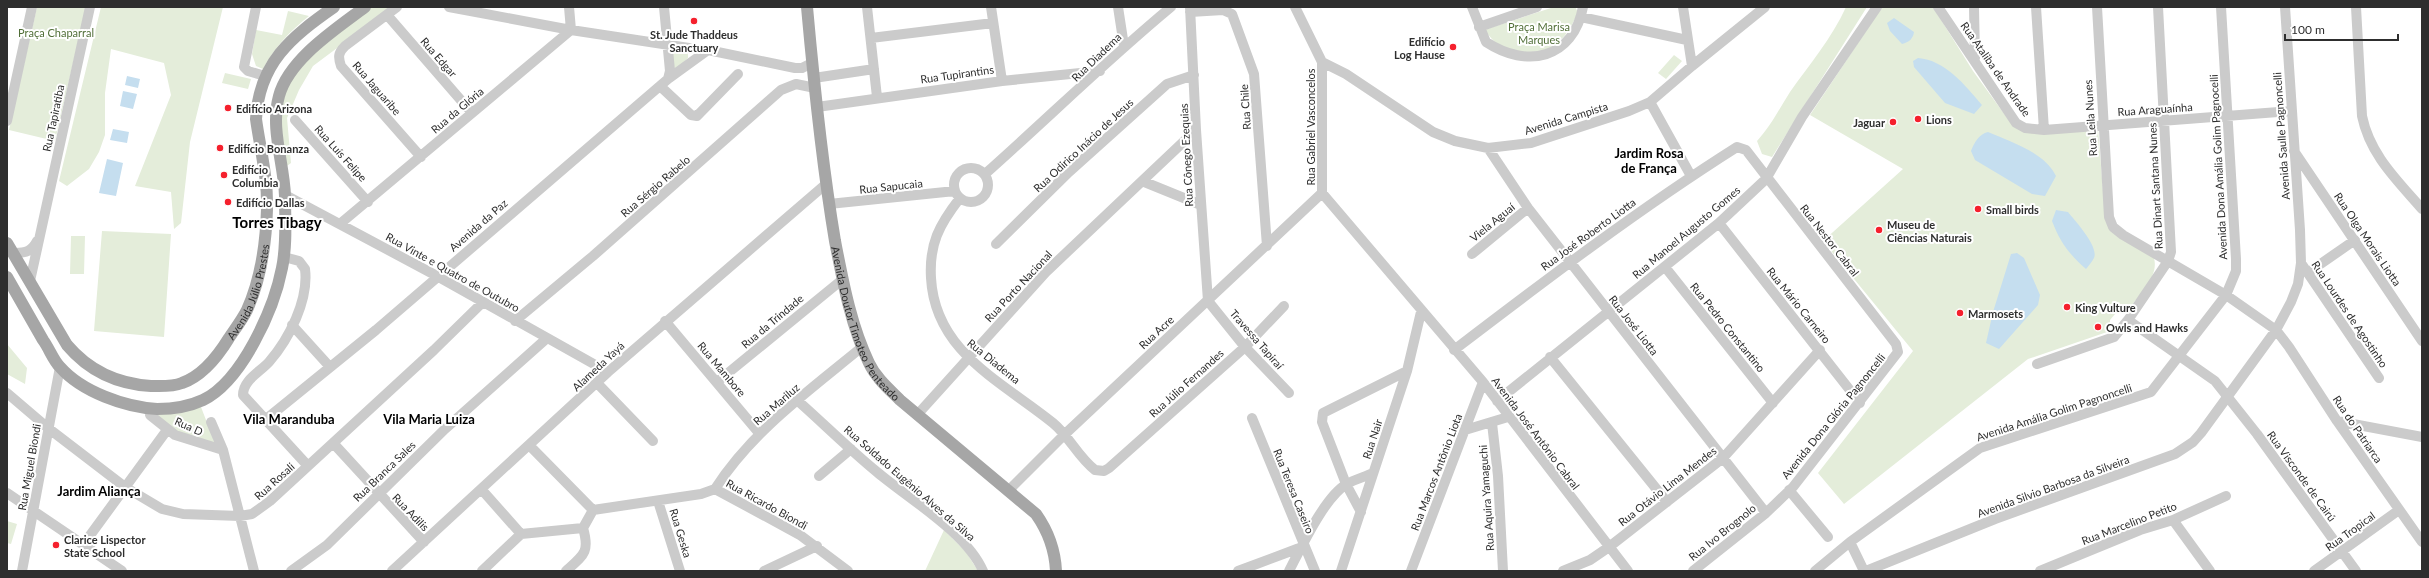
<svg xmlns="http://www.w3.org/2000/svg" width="2429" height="578" font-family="Lato,sans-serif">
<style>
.green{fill:#e4edda}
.water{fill:#c5deef}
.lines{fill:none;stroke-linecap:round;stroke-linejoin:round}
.minor{stroke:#cbcbcb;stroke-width:10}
.major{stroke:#a6a6a6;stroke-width:12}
.poi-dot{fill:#f5202d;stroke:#fff;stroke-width:1.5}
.labels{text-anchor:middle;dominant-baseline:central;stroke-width:4;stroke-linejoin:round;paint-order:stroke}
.park-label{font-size:11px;fill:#506e37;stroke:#fff}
.poi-label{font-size:11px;font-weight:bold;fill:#2e2e2e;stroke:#fff;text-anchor:start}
.street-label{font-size:11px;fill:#2e2e2e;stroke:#fff}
.quarter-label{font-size:13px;font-weight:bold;fill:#000;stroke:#fff}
.district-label{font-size:15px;font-weight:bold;fill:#000;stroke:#fff}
</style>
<rect width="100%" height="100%" fill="#fff"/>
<!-- green -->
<path class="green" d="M 37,7 L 86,7 L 55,141 L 9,130 Z
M 101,7 L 223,7 L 190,142 L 181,223 L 174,229 L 171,192 L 135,186 L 171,95 L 164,63 L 111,49 L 105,93 L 105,135 L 99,152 L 89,169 L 67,186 L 59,181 Z
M 366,7 L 392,7 L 313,66 L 299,90 L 287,118 L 291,163 L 284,168 L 277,110 L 297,66 Z
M 1554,7 L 1575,7 L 1578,12 C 1567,37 1556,53 1526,52 C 1517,52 1507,52 1499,46 C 1494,42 1489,35 1484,30 Z
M 1846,7 L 1867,7 L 1772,157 L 1762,154 L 1757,141 C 1771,126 1779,109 1790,92 C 1809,65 1832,38 1846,7 Z
M 1882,7 L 1933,7 L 1973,71 L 2013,126 L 2098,128 L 2105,216 L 2153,255 C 2161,275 2141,292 2130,308 L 2120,308 L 2110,320 L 2110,331 L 2028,359 L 1844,504 L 1818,473 L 1913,351 L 1823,241 L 1903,169 L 1810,115 Z
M 288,11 L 309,16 C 290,31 274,48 263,69 L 256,66 L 252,54 L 256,30 L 282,35 Z
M 679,49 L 688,53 L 688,58 L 675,71 L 673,70 L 672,51 Z
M 1674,55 L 1682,61 L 1666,79 L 1658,73 Z
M 225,73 L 251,79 L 248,89 L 222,83 Z
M 102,231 L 171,234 L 164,337 L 94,331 Z
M 71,236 L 85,236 L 84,274 L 70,274 Z
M 7,344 L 27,368 L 25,384 L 7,374 Z
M 201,407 L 216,446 L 171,430 L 152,410 Z
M 7,521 L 17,524 L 11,544 L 7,543 Z
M 944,530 L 966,552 L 978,571 L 925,571 Z"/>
<!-- water -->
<path class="water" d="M 1894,18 L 1914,32 C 1913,39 1909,42 1902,44 L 1890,31 L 1887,23 Z
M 1918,58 C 1945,60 1965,85 1982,105 L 1974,114 L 1945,103 L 1914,67 L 1913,61 Z
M 127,76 L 140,79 L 138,88 L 125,85 Z
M 123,91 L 137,94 L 133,109 L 120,106 Z
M 113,129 L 129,132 L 127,143 L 110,140 Z
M 1988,132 C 2011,142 2044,152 2056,176 L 2045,196 L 2032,194 L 1975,160 L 1971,151 C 1974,143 1979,134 1988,132 Z
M 107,159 L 123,163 L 116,196 L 99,193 Z
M 2056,210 L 2068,212 C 2075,221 2099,246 2094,258 C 2092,262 2089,265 2086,269 C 2069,254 2060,242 2052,221 Z
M 2017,253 L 2024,258 L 2040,295 L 2038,305 L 1999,349 L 1986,343 L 1993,312 L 2011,254 Z"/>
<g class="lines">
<!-- minor -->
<path class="minor" d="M 256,7 L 244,67 L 248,71 L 265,76
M 397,7 L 345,46 C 338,53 338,57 341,66 L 421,157
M 449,7 L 571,30 L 689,48
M 569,7 L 571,30
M 664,7 L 670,71 L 668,79
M 867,7 L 877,97
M 991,7 L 1002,81
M 1118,7 L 1124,46
M 1190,7 L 1196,130 L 1208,301
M 1295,7 L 1322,62 L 1322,193 L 1483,382 L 1628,571
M 1472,7 L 1486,42 C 1527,69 1573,59 1583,7
M 1938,7 L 2016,123 L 2025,128 L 2044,130 L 2291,111
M 1974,7 L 1975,58
M 2036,7 L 2044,130
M 2097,7 L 2109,217 L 2113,227 L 2123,235 L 2226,295 L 2276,330 L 2289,347 L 2337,421 L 2422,542
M 2356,7 L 2362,116 C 2370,155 2397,180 2422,209
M 1190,12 L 1223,10 L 1232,14 L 1254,74 L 1267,246
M 388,16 L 472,113
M 1581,17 L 1687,40
M 1479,27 L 1537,7
M 871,38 L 993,23
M 1322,62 L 1346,74 L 1433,132 L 1455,141 L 1488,148 L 1531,143 L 1629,111 L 1650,102 L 1692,66 L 1683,7
M 1692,66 L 1765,7
M 814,78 L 874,69
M 660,86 L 691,115 L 697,116 L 738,74
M 1650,102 L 1691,176
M 817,107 L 1002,81 L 1100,71
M 295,120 L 368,202
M 7,121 L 32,7
M 1488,148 L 1528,208 L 1766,513
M 2294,151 L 2422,341
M954 185a17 17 0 1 1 34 0a17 17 0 1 1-34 0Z
M 985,174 C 1047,119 1107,60 1171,7
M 1142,181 L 1201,205
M 285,195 L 437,276 L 608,372
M 960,198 C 939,225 929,244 931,278 C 935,352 1001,381 1053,423 C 1069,436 1078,457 1095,470 L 1104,471 L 1109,468 L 1245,347 L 1284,306
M 829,204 L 955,191
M 341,223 L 571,30
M 1719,223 L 1860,403
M 996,244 L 1069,172 L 1167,84 L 1194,75
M 15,253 C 26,253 32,251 37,241
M 1472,254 L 1528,208
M 284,257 L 299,261 L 305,269 C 309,300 289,339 269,362 C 260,372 243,380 243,395 L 308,466
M 2301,263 L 2379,378
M 1665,267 L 1773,403
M 2309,272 L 2355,240
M 30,281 L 90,7
M 1208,301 L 1245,347 L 1289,393
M 2128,320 L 2215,381 L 2257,434 L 2356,571
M 515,321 L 593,256 L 781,90 L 796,84 L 815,88
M 665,321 L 759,433
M 292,325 L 330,367
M 1454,350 C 1547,279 1639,209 1737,147 L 1746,150 L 1896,344 L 1898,352 L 1793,487 L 1766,513 L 1693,571
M 1550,357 L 1667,502
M 2037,364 L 2114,337 L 2128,320 L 2168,261 L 2171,252 L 2158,7
M 717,382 L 843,279
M 597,383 L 653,441
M 7,393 L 48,428 L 125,487 L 162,509 L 183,514 L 240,516 L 252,514 L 270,501 L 434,350 L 483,302
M 798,401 C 824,424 850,450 877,472 C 909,499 967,533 983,571
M 1497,401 L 1719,223 L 1766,179 L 1802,117 L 1877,7
M 150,415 L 175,435 L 223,450
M 917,415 L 1047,271 L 1196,130
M 1252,418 L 1315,571
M 265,420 L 376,330 L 668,79 L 708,50 L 795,68 L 802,68 L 812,63
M 2337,421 L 2422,437
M 211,422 L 223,450 L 254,571
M 1492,423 L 1498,476 L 1503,571
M 1465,430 L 1508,417
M 334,444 L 424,542
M 529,445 L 593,510
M 819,476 L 851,449
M 715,489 C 752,431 810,390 862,347
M 482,490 L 521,534
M 1009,490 L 1064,435 L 1322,193
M 1789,490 L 1828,537
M 7,493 L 122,571
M 658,501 L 680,571
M 593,510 L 701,494 L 715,489 L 800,535 L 848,571
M 1361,512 L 1346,484 L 1322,422 L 1323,413 L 1407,371
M 2173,520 L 2210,571
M 1850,542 L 1864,571
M 83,545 L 167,430
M 22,571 L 60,367
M 291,571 L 327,545 L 445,429 L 546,339
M 392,571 L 608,372 L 826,184
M 482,571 L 521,534 L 583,528
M 566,571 C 584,555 590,552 583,528 L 593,510
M 764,571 L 817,546
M 1238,571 L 1302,547
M 1289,571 C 1301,548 1325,496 1347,484 C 1355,479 1365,477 1373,473
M 1341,571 L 1407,371 L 1421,312
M 1411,571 L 1483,382
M 1563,571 L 1590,560 L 1609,547 L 1723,458 L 1820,350
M 1815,571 L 1850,542 L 1980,448 L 2151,392 L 2226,295 L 2236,271 L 2236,259 L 2221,7
M 1866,571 L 1995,519 L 2175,454 L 2193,442 L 2201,433 L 2276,330 L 2291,302 L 2298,284 L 2301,263 L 2300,230 L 2285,7
M 2040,571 L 2140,530 L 2173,520 L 2226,496
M 2314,571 L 2399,510"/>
<!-- major -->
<g class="major">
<path id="s1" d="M 807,7 C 814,85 822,164 835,241 C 843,282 851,326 869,363 C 876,378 889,389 900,400 L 1036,514 C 1048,531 1055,550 1056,571"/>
<path id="s2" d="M 7,243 L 67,345 C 89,371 117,384 151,386 C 161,386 172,387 182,383 C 202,376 218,356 229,338 C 235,329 242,320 247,310 C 261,279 266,243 267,209 C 268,179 260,148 256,119 C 259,63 291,37 334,7"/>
<path d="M 7,277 C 19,298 31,319 43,340 C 49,348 53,360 60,367 C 82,392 125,407 157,409 C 173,409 188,407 203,400 C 242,381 274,309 282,268 C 287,245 285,219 285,196 C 284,163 270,129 279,96 C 289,59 336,29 365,7"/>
</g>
</g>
<!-- markers -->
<g class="poi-dot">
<circle cx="694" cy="21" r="4"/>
<circle cx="1453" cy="47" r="4"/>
<circle cx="228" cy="108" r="4"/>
<circle cx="1918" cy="119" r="4"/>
<circle cx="1893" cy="122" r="4"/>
<circle cx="220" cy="148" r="4"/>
<circle cx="224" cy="175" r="4"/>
<circle cx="228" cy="202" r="4"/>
<circle cx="1978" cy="209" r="4"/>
<circle cx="1879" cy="230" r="4"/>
<circle cx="2067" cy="307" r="4"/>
<circle cx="1960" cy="313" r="4"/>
<circle cx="2098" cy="327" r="4"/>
<circle cx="56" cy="545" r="4"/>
</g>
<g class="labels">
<!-- park labels -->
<g class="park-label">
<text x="1539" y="26">Praça Marisa<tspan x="1539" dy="13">Marques</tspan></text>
<text x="56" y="32">Praça Chaparral</text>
</g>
<!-- poi labels -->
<g class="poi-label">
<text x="694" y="34" text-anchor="middle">St. Jude Thaddeus<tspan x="694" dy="13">Sanctuary</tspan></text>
<text x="1445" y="41" text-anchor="end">Edifício<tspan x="1445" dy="13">Log Hause</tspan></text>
<text x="236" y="108">Edifício Arizona</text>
<text x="1926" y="119">Lions</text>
<text x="1885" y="122" text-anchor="end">Jaguar</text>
<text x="228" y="148">Edifício Bonanza</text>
<text x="232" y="169">Edifício<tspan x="232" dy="13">Columbia</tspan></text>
<text x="236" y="202">Edifício Dallas</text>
<text x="1986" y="209">Small birds</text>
<text x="1887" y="224">Museu de<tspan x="1887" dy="13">Ciências Naturais</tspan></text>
<text x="2075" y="307">King Vulture</text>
<text x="1968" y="313">Marmosets</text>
<text x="2106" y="327">Owls and Hawks</text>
<text x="64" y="539">Clarice Lispector<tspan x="64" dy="13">State School</tspan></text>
</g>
<!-- street labels -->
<g class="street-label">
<text transform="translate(439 57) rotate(49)">Rua Edgar</text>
<text transform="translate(1096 57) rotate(-44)">Rua Diadema</text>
<text transform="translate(1996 69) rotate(55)">Rua Ataliba de Andrade</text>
<text transform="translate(957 74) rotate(-8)">Rua Tupirantins</text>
<text transform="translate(377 88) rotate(49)">Rua Jaguaribe</text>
<text transform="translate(1245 107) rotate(-94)">Rua Chile</text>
<text transform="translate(2155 109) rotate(-4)">Rua Araguaínha</text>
<text transform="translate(457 110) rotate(-40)">Rua da Glória</text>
<text transform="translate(53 118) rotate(-78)">Rua Tapiratiba</text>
<text transform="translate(1566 118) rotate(-17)">Avenida Campista</text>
<text transform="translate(2090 118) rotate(-94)">Rua Leila Nunes</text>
<text transform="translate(1310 127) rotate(-90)">Rua Gabriel Vasconcelos</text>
<text transform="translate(2281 136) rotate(-94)">Avenida Saulle Pagnoncelli</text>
<text transform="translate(1083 145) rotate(-43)">Rua Odirico Inácio de Jesus</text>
<text transform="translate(341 153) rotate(48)">Rua Luís Felipe</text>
<text transform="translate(1186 155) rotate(-93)">Rua Cônego Ezequias</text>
<text transform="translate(2218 167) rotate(-93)">Avenida Dona Amália Golim Pagnocelli</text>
<text transform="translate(655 186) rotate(-41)">Rua Sérgio Rabelo</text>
<text transform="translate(891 186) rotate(-6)">Rua Sapucaia</text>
<text transform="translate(2155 186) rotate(-93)">Rua Dinart Santana Nunes</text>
<text transform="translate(1492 222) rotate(-39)">Viela Aguaí</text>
<text transform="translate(478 225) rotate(-41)">Avenida da Paz</text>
<text transform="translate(1686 232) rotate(-40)">Rua Manoel Augusto Gomes</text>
<text transform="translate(1588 234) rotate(-36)">Rua José Roberto Liotta</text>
<text transform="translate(2368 239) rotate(56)">Rua Olga Morais Liotta</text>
<text transform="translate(1830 240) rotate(52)">Rua Nestor Cabral</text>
<text transform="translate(453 272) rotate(29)">Rua Vinte e Quatro de Outubro</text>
<text transform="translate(1018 286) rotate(-47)">Rua Porto Nacional</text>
<text stroke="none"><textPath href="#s2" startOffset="363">Avenida Júlio Prestes</textPath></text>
<text transform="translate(1799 305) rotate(51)">Rua Mário Carneiro</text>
<text transform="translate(2350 314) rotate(56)">Rua Lourdes de Agostinho</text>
<text transform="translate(772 321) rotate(-40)">Rua da Trindade</text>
<text stroke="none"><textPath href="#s1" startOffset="325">Avenida Doutor Timoteo Penteado</textPath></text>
<text transform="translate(1634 325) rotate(52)">Rua José Liotta</text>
<text transform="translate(1728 327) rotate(51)">Rua Pedro Constantino</text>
<text transform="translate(1156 332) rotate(-43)">Rua Acre</text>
<text transform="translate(1257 339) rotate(49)">Travessa Tapiraí</text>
<text transform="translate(994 361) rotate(39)">Rua Diadema</text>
<text transform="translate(598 366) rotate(-43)">Alameda Yayá</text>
<text transform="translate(722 369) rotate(50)">Rua Mambore</text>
<text transform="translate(1186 383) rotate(-42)">Rua Júlio Fernandes</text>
<text transform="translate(776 404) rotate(-41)">Rua Mariluz</text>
<text transform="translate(2054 412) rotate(-18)">Avenida Amália Golim Pagnoncelli</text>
<text transform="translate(1833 416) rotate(-51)">Avenida Dona Glória Pagnoncelli</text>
<text transform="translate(189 426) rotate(24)">Rua D</text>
<text transform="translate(2358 429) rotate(56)">Rua do Patriarca</text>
<text transform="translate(1536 433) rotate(53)">Avenida José Antônio Cabral</text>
<text transform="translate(1372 439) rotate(-72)">Rua Nair</text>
<text transform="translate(29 467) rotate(-80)">Rua Miguel Biondi</text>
<text transform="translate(384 471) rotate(-44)">Rua Branca Sales</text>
<text transform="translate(1436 472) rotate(-69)">Rua Marcos Antônio Liota</text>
<text transform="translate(2302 476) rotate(54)">Rua Visconde de Cairú</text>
<text transform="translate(274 481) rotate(-42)">Rua Rosali</text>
<text transform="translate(910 483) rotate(41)">Rua Soldado Eugênio Alves da Silva</text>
<text transform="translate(1667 486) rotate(-38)">Rua Otávio Lima Mendes</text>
<text transform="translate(2053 486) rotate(-20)">Avenida Silvio Barbosa da Silveira</text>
<text transform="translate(1294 491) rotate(68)">Rua Teresa Caseiro</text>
<text transform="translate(1486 498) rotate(-94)">Rua Aquira Yamaguchi</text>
<text transform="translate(767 504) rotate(29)">Rua Ricardo Biondi</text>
<text transform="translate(411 512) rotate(46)">Rua Adilis</text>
<text transform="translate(2129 523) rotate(-21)">Rua Marcelino Petito</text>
<text transform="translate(2350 531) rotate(-36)">Rua Tropical</text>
<text transform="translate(1722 532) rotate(-39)">Rua Ivo Brognolo</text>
<text transform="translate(681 533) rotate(73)">Rua Geska</text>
</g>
<!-- quarter labels -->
<g class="quarter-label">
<text x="1649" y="153">Jardim Rosa<tspan x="1649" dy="15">de França</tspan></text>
<text x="289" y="419">Vila Maranduba</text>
<text x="429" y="419">Vila Maria Luiza</text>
<text x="99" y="491">Jardim Aliança</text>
</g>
<!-- district labels -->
<g class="district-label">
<text x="277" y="222">Torres Tibagy</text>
</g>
</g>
<!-- border -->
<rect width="2429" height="578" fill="none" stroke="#2e2e2e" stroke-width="16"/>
<!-- scale -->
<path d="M2285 34v6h113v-6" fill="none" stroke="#2e2e2e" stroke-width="2"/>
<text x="2291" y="34" font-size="12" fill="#2e2e2e" stroke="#ffffff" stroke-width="3" paint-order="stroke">100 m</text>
</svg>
